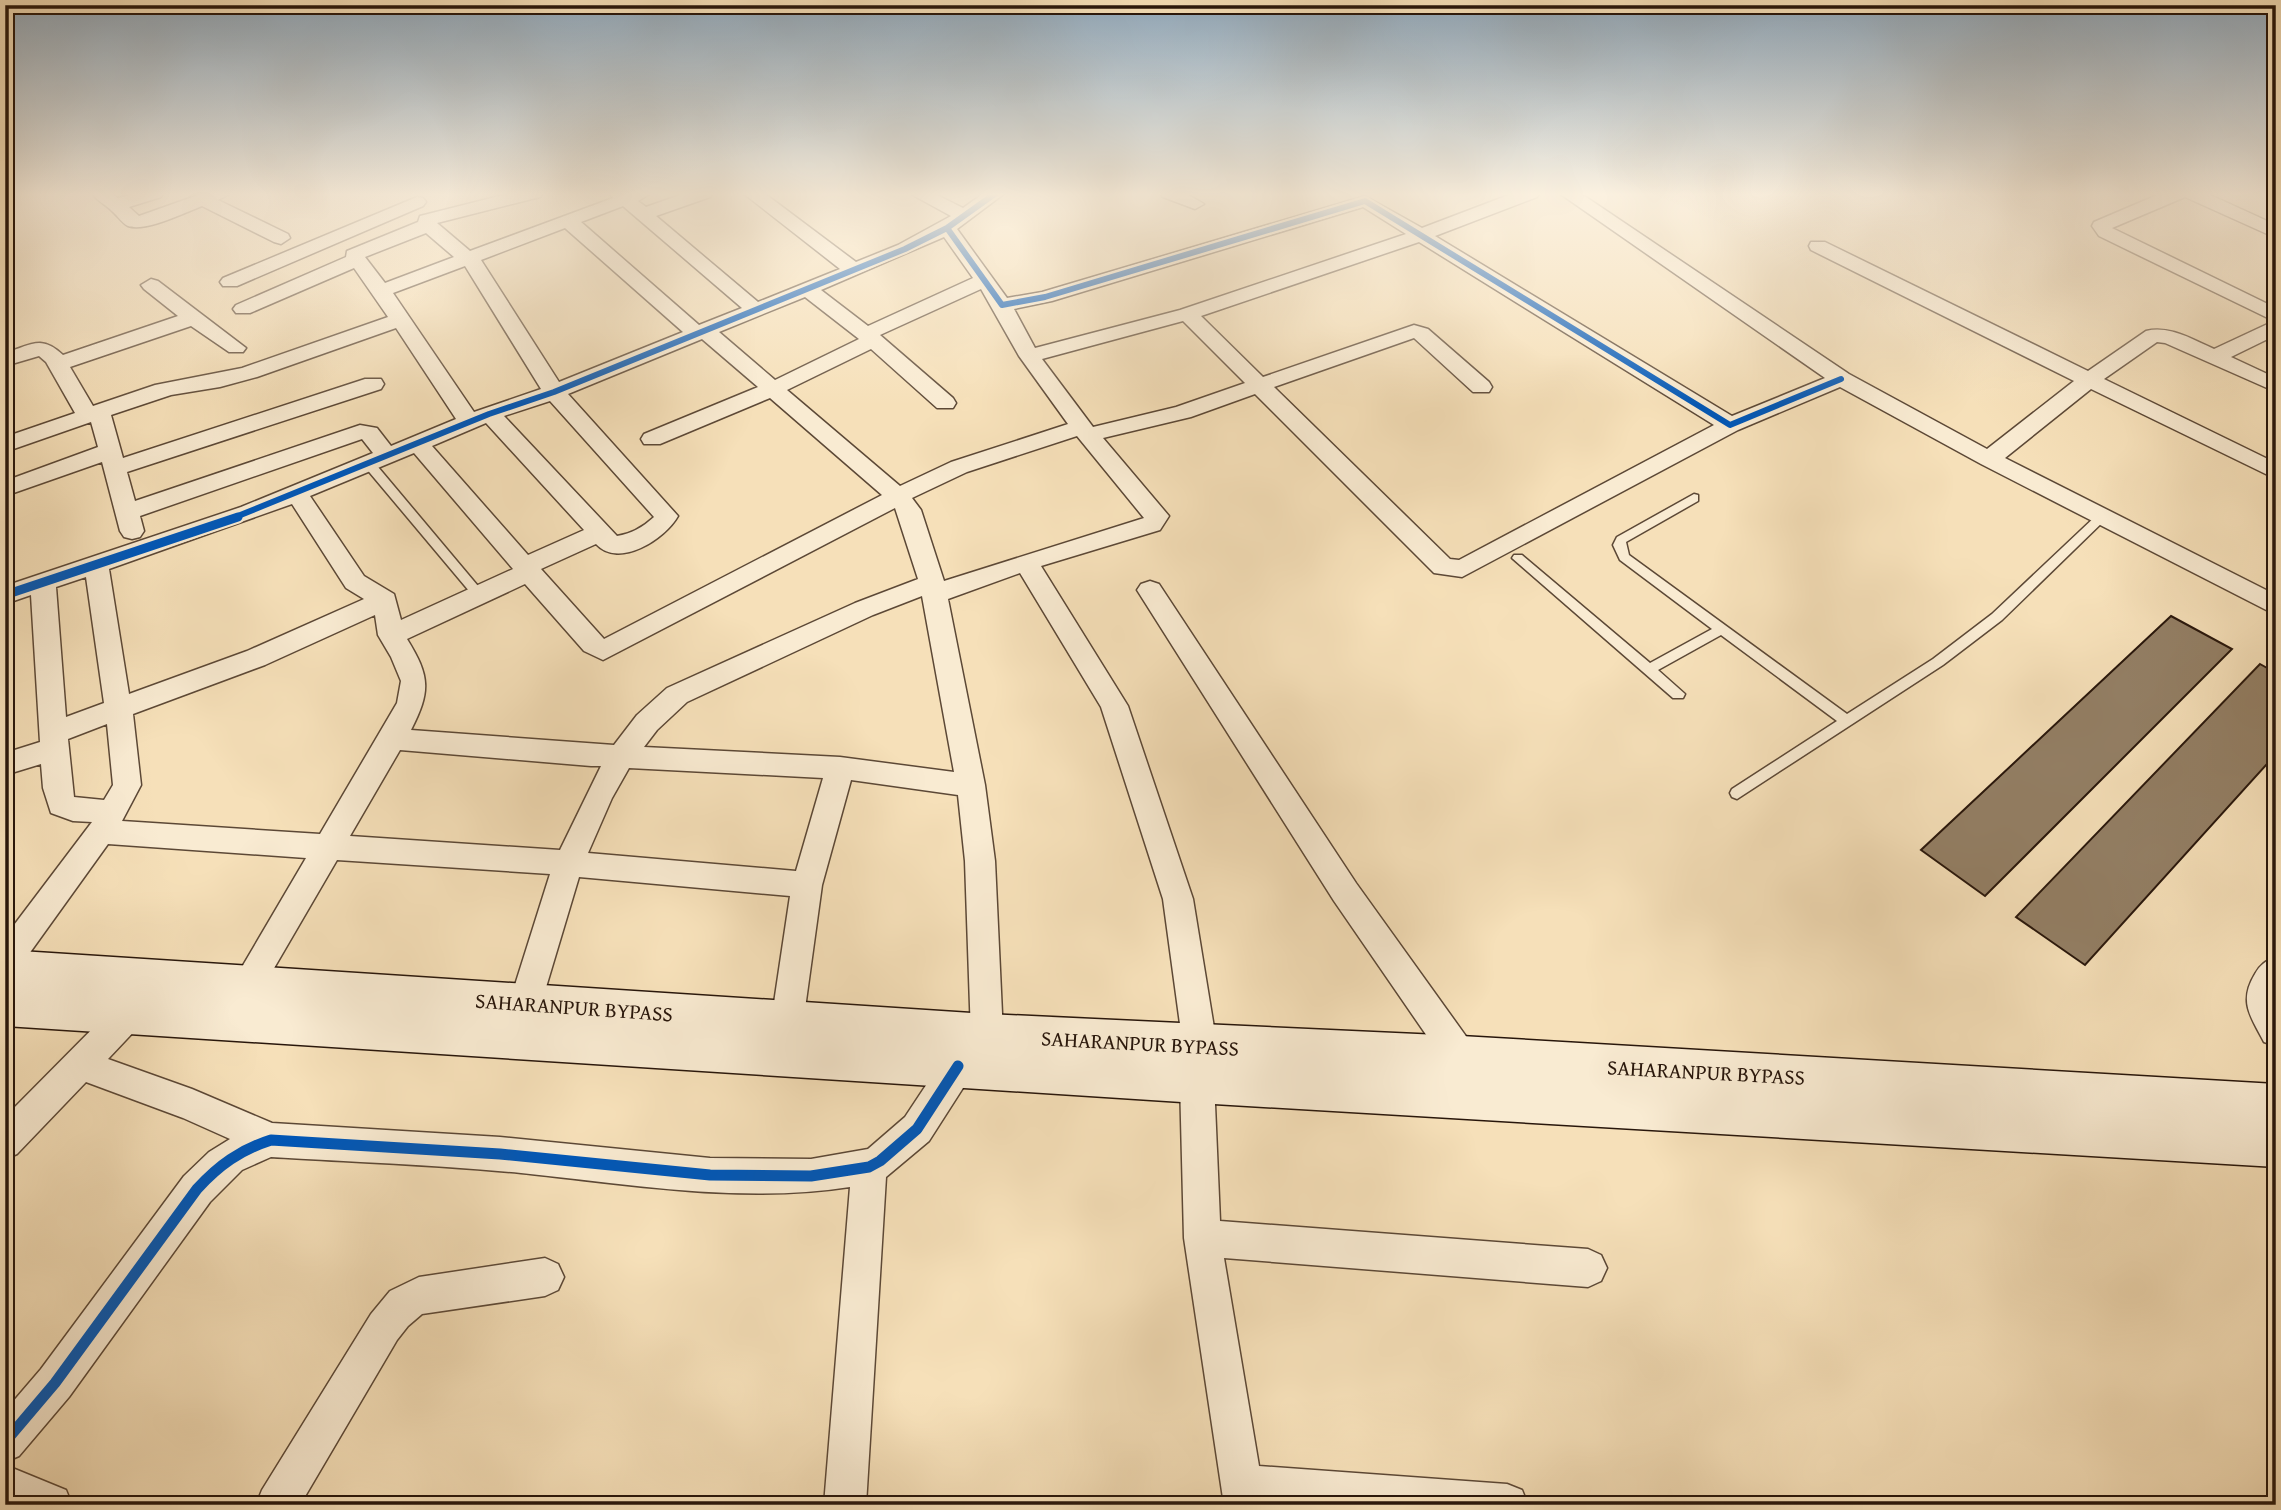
<svg xmlns="http://www.w3.org/2000/svg" width="2281" height="1510" font-family="'Gentium Book Plus',serif">
<style>
.building{fill:#937f65;stroke:#28160b;stroke-width:2}
.lines{fill:none;stroke-linecap:round;stroke-linejoin:round}
.service-casing{stroke:#5c4836;stroke-width:3}
.minor-casing{stroke:#5c4836;stroke-width:3}
.secondary-casing{stroke:#28160b;stroke-width:3}
.service{fill:#f9ebd2;fill-rule:evenodd}
.minor{fill:#f9ebd2;fill-rule:evenodd}
.secondary{fill:#f9ebd2;fill-rule:evenodd}
.cycleway-far2-casing{stroke:#f9ebd2;stroke-width:10}
.cycleway-far1-casing{stroke:#f9ebd2;stroke-width:13}
.cycleway-casing{stroke:#f9ebd2;stroke-width:16}
.cycleway-far2{stroke:#0057b8;stroke-width:6}
.cycleway-far1{stroke:#0057b8;stroke-width:9}
.cycleway{stroke:#0057b8;stroke-width:11}
.labels{text-anchor:middle;dominant-baseline:central;stroke-width:5;stroke-linejoin:round;paint-order:stroke}
.street-label{font-size:21px;fill:#28160b;stroke:#f9ebd2}
</style>
<rect width="100%" height="100%" fill="#f6e0b9"/>
<filter id="stains"><feTurbulence type="fractalNoise" baseFrequency=".00286" numOctaves="4"/><feColorMatrix values="0 0 0 0 .2 0 0 0 0 .09 0 0 0 0 .02 0 0 0 .5 -.17"/></filter>
<radialGradient id="worn" r=".72"><stop offset=".6" stop-color="#630" stop-opacity="0"/><stop offset="1" stop-color="#630" stop-opacity=".3"/></radialGradient>
<!-- building -->
<path class="building" d="M 2171,616 L 2232,649 L 1985,896 L 1921,850 Z
M 2260,664 L 2276,673 L 2276,754 L 2085,965 L 2016,917 Z"/>
<g class="lines">
<defs>
<path id="service" d="M 369,460 L 373,461 L 483,592 L 485,595 L 483,598 L 475,598 L 365,467 L 365,461 Z
M 1694,494 L 1698,495 L 1698,501 L 1626,542 L 1629,555 L 1847,714 L 1933,659 L 1992,614 L 2098,514 L 2106,514 L 2108,517 L 2002,620 L 1943,665 L 1737,799 L 1732,797 L 1730,793 L 1732,789 L 1837,721 L 1721,635 L 1658,670 L 1685,694 L 1683,698 L 1673,698 L 1512,558 L 1514,555 L 1522,555 L 1650,663 L 1712,629 L 1620,560 L 1613,545 L 1617,537 Z"/>
<path id="minor" d="M 92,193 L 110,193 L 118,198 L 138,193 L 164,193 L 161,197 L 129,207 L 139,216 L 204,193 L 231,193 L 218,200 L 288,234 L 290,238 L 281,244 L 274,242 L 202,206 C 184,213 146,232 128,226 C 122,223 117,215 112,211 C 105,204 98,202 92,193 Z
M 511,193 L 543,193 L 540,197 L 437,223 L 470,251 L 613,198 L 609,193 L 651,193 L 638,201 L 646,207 L 686,193 L 713,193 L 710,197 L 656,216 L 758,302 L 840,269 L 743,193 L 764,193 L 856,262 L 898,245 L 951,216 L 909,193 L 933,193 L 963,208 L 984,193 L 1005,193 L 957,229 L 1007,298 L 1042,292 L 1365,196 L 1422,228 L 1514,193 L 1540,193 L 1537,197 L 1435,236 L 1732,416 L 1825,378 L 1559,193 L 1580,193 L 1849,374 L 1987,449 L 2074,381 L 1811,250 L 1809,246 L 1811,242 L 1825,242 L 2088,371 L 2146,331 C 2170,325 2193,340 2214,349 L 2274,321 L 2099,236 L 2092,226 L 2094,222 L 2162,193 L 2206,193 L 2276,225 L 2276,238 L 2185,197 L 2112,228 L 2276,308 L 2276,335 L 2231,357 L 2276,378 L 2276,392 L 2165,343 L 2157,342 L 2104,379 L 2276,463 L 2276,479 L 2091,389 L 2005,458 L 2276,595 L 2276,615 L 1981,464 L 1840,387 L 1738,430 L 1462,577 L 1434,573 L 1255,394 L 1191,417 L 1103,438 L 1169,516 L 1160,530 L 1041,566 L 1128,706 L 1193,899 L 1217,1046 L 1214,1081 L 1220,1221 L 1588,1249 L 1601,1255 L 1607,1268 L 1601,1281 L 1588,1287 L 1224,1258 L 1259,1466 L 1507,1484 L 1522,1490 L 1528,1505 L 1224,1505 L 1184,1238 L 1180,1081 L 1183,1046 L 1163,899 L 1101,707 L 1020,573 L 948,599 L 985,785 L 995,861 L 1003,1035 L 999,1046 L 987,1050 L 975,1046 L 971,1035 L 965,861 L 958,795 L 851,780 L 822,885 L 803,1023 L 799,1034 L 787,1038 L 775,1034 L 771,1023 L 790,896 L 579,877 L 541,1004 L 536,1014 L 525,1019 L 514,1014 L 509,1004 L 550,874 L 337,860 L 259,994 L 248,998 L 237,994 L 232,984 L 306,858 L 108,844 L 16,972 L 5,976 L 5,937 L 92,822 L 73,821 L 51,813 L 43,788 L 41,764 L 5,775 L 5,753 L 40,742 L 31,595 L 5,604 L 5,586 L 241,507 L 373,453 L 362,439 L 140,516 L 144,531 L 140,537 L 132,539 L 124,537 L 120,531 L 102,462 L 5,496 L 5,481 L 98,447 L 91,422 L 5,452 L 5,437 L 75,413 L 46,362 L 39,356 L 5,366 L 5,353 C 31,345 41,334 63,355 L 178,316 L 144,289 L 141,285 L 151,279 L 158,281 L 246,348 L 243,352 L 229,352 L 191,326 L 70,367 L 93,406 L 155,385 L 242,368 L 388,317 L 354,268 L 250,313 L 236,313 L 233,309 L 236,305 L 346,257 L 347,251 L 418,222 L 420,216 ZM 623,206 L 742,308 L 699,325 L 581,222 ZM 1363,207 L 1406,234 L 1180,310 L 1035,348 L 1014,309 L 1052,301 ZM 565,228 L 683,332 L 559,382 L 481,260 ZM 426,233 L 454,257 L 385,283 L 365,257 ZM 944,237 L 973,278 L 868,326 L 821,290 ZM 1419,242 L 1714,425 L 1459,560 L 1450,559 L 1274,387 L 1414,338 L 1473,392 L 1489,392 L 1492,387 L 1489,382 L 1428,329 L 1414,325 L 1263,377 L 1201,316 ZM 465,266 L 541,389 L 474,412 L 393,293 ZM 981,289 L 1019,356 L 1068,424 L 951,462 L 900,486 L 787,390 L 871,349 L 937,408 L 953,408 L 956,403 L 953,398 L 880,335 ZM 805,297 L 859,339 L 775,380 L 719,332 ZM 1183,321 L 1245,383 L 1176,407 L 1093,427 L 1042,359 ZM 396,328 L 456,419 L 391,446 L 377,428 L 360,425 L 135,501 L 127,472 L 381,389 L 384,384 L 381,379 L 365,379 L 123,458 L 111,415 L 171,395 L 220,387 L 257,377 ZM 702,339 L 758,387 L 644,434 L 641,439 L 644,444 L 660,444 L 770,398 L 882,495 L 604,639 L 541,569 L 596,544 C 619,569 665,539 678,516 L 568,394 ZM 550,401 L 654,517 C 643,527 631,534 617,536 L 504,416 ZM 486,423 L 584,530 L 528,555 L 432,446 ZM 1077,436 L 1144,518 L 944,581 L 921,510 L 912,498 L 967,472 ZM 414,453 L 513,569 L 401,620 L 394,594 L 364,576 L 310,496 ZM 292,504 L 346,588 L 364,599 L 247,651 L 129,694 L 109,569 ZM 895,508 L 918,579 L 855,603 L 667,688 L 637,715 L 614,745 L 411,730 C 431,691 430,676 407,639 L 525,584 L 584,651 L 603,660 ZM 86,577 L 104,703 L 66,717 L 56,587 ZM 922,596 L 954,772 L 840,757 L 644,747 L 657,730 L 687,702 L 873,615 ZM 375,615 L 378,635 L 391,657 L 401,681 L 397,703 L 320,834 L 122,821 L 141,785 L 133,714 L 265,665 ZM 107,724 L 113,785 L 104,800 L 74,797 L 68,739 ZM 400,750 L 591,766 L 601,766 L 560,850 L 350,836 ZM 629,768 L 823,778 L 796,871 L 588,853 L 612,798 Z
M 1160,193 L 1185,193 L 1204,204 L 1195,209 L 1163,197 Z
M 417,197 L 423,198 L 426,202 L 423,206 L 237,286 L 223,286 L 220,282 L 223,278 Z
M 1150,581 L 1159,584 L 1356,883 L 1473,1046 L 1478,1057 L 1473,1068 L 1461,1072 L 1449,1068 L 1334,901 L 1137,590 L 1141,584 Z
M 2276,957 L 2276,1046 L 2264,1042 C 2251,1017 2238,1002 2255,974 C 2260,965 2265,961 2276,957 Z
M 130,998 L 142,1003 L 146,1013 L 142,1023 L 108,1059 L 192,1089 L 272,1123 L 500,1137 L 710,1158 L 811,1159 L 868,1149 L 905,1117 L 946,1055 L 958,1050 L 970,1055 L 975,1066 L 970,1077 L 929,1141 L 886,1177 L 866,1505 L 824,1505 L 850,1187 C 741,1204 629,1184 521,1173 C 438,1165 354,1162 271,1157 L 242,1170 L 210,1202 L 69,1397 L 19,1456 L 5,1462 L 5,1411 L 41,1369 L 184,1176 L 209,1152 L 230,1139 L 183,1118 L 86,1082 L 17,1154 L 5,1159 L 5,1117 L 118,1003 Z
M 545,1258 L 558,1264 L 564,1277 L 558,1290 L 545,1296 L 422,1314 L 408,1326 L 397,1340 L 300,1505 L 256,1505 L 262,1490 L 371,1314 L 390,1291 L 419,1277 Z
M 5,1465 L 66,1490 L 72,1505 L 5,1505 Z"/>
<path id="secondary" d="M 5,950 L 987,1014 L 1461,1036 L 2276,1084 L 2276,1167 L 1197,1103 L 5,1026 Z"/>
</defs>
<!-- service casing -->
<use href="#service" class="service-casing"/>
<!-- minor casing -->
<use href="#minor" class="minor-casing"/>
<!-- secondary casing -->
<use href="#secondary" class="secondary-casing"/>
<!-- service -->
<use href="#service" class="service"/>
<!-- minor -->
<use href="#minor" class="minor"/>
<!-- secondary -->
<use href="#secondary" class="secondary"/>
<defs>
<path id="cycleway-far2" d="M 947,228 L 1002,305 L 1045,297 L 1365,201 L 1730,425 L 1841,379
M 233,518 L 489,414 L 554,392 L 905,249 L 947,228 L 996,193"/>
<path id="cycleway-far1" d="M 5,595 L 238,517"/>
<path id="cycleway" d="M 5,1442 L 55,1383 L 197,1189 C 219,1165 240,1150 271,1140 L 500,1154 L 710,1175 L 811,1176 L 869,1167 L 880,1161 L 917,1129 L 958,1066"/>
</defs>
<!-- cycleway-far2 casing -->
<use href="#cycleway-far2" class="cycleway-far2-casing"/>
<!-- cycleway-far1 casing -->
<use href="#cycleway-far1" class="cycleway-far1-casing"/>
<!-- cycleway casing -->
<use href="#cycleway" class="cycleway-casing"/>
<!-- cycleway-far2 -->
<use href="#cycleway-far2" class="cycleway-far2"/>
<!-- cycleway-far1 -->
<use href="#cycleway-far1" class="cycleway-far1"/>
<!-- cycleway -->
<use href="#cycleway" class="cycleway"/>
</g>
<!-- sky -->
<linearGradient id="sky" x2="0" y2="1"><stop stop-color="#91aabe"/><stop offset="0.48" stop-color="#fbf1e0"/><stop offset="1" stop-color="#fbf1e0" stop-opacity="0"/></linearGradient>
<rect width="2281" height="405" fill="url(#sky)"/>
<g class="labels">
<!-- street labels -->
<g class="street-label">
<text transform="translate(574 1007) rotate(4)">SAHARANPUR BYPASS</text>
<text transform="translate(1140 1043) rotate(3)">SAHARANPUR BYPASS</text>
<text transform="translate(1706 1072) rotate(3)">SAHARANPUR BYPASS</text>
</g>
</g>
<!-- margin -->
<rect width="2281" height="1510" fill="none" stroke="#f6e0b9" stroke-width="28"/>
<rect x="7" y="7" width="2267" height="1496" fill="none" stroke="#28160b" stroke-width="3.5"/>
<rect x="14" y="14" width="2253" height="1482" fill="none" stroke="#28160b" stroke-width="2"/>
<rect width="100%" height="100%" filter="url(#stains)"/>
<rect width="100%" height="100%" fill="url(#worn)"/>
</svg>
